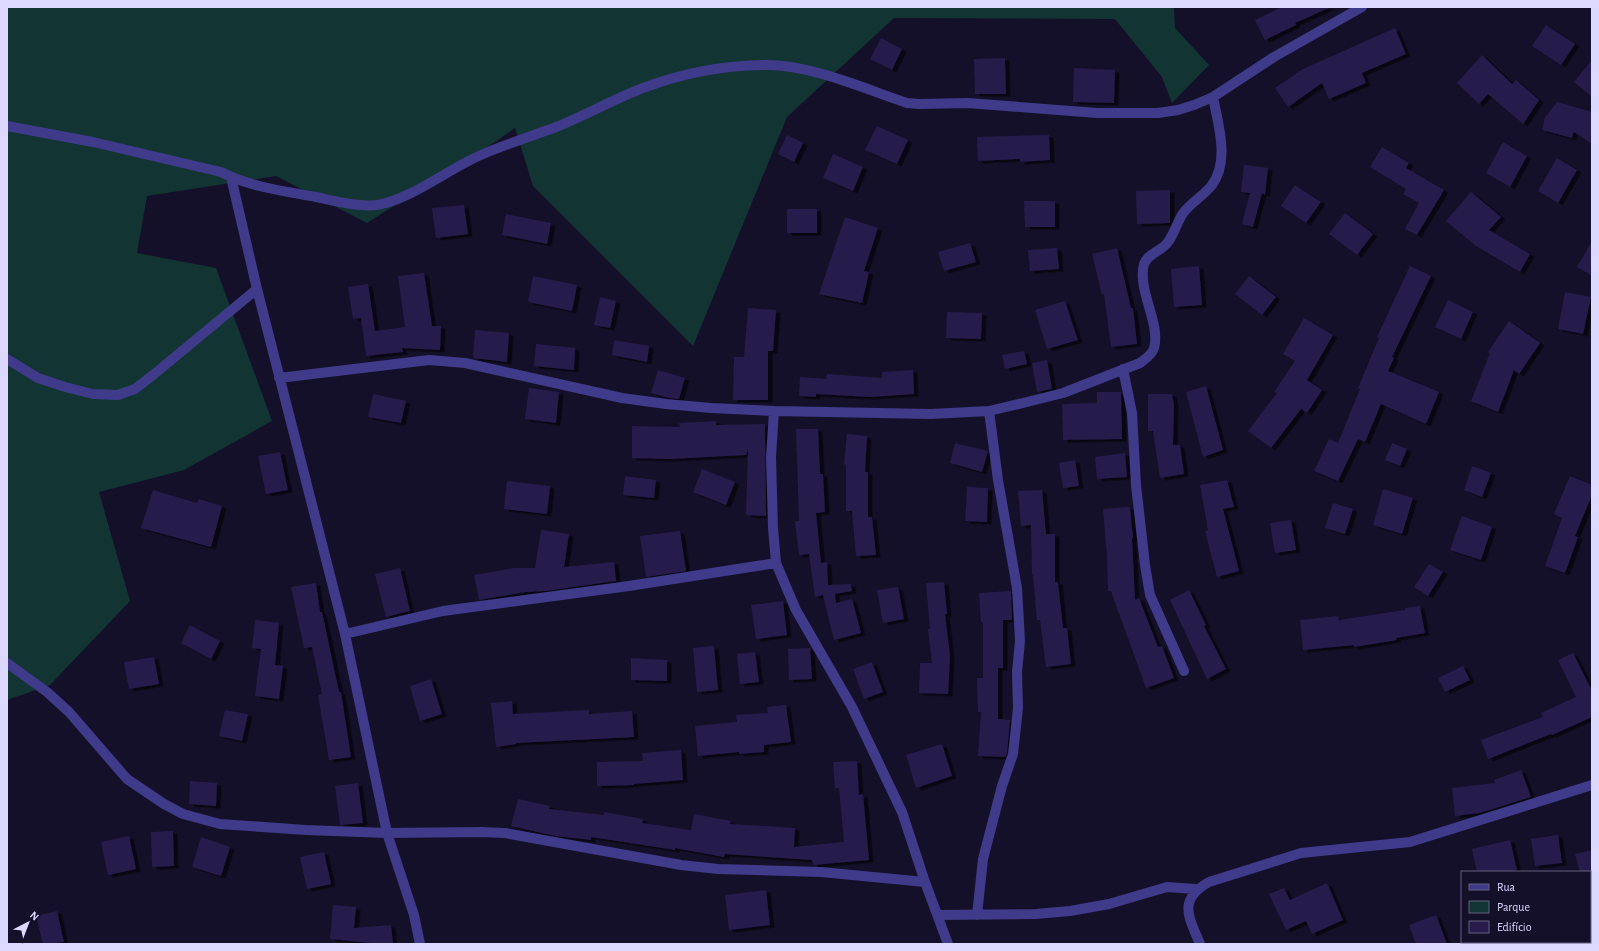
<svg xmlns="http://www.w3.org/2000/svg" width="1599" height="951" font-family="'Alegreya Sans',sans-serif">
<style>
.green{fill:#123433}
.building{fill:#261b4b;filter:url(#shadow)}
.lines{fill:none;stroke-linecap:round;stroke-linejoin:round}
.street{stroke:#3f3a89;stroke-width:10}
</style>
<defs>
<filter id="shadow"><feDropShadow dx="4.5" dy="2.5" stdDeviation="0" flood-color="#0009"/></filter>
</defs>
<rect width="100%" height="100%" fill="#151029"/>
<!-- green -->
<path class="green" d="M 7,7 L 1174,7 L 1175,28 L 1209,65 L 1172,103 L 1162,77 L 1115,19 L 894,18 L 787,117 L 693,346 L 533,186 L 515,128 L 492,144 L 367,223 L 276,176 L 147,196 L 137,253 L 216,268 L 272,421 L 184,470 L 99,492 L 130,601 L 50,685 L 7,700 Z"/>
<!-- building -->
<path class="building" d="M 1282,7 L 1331,7 L 1295,23 L 1296,25 L 1265,40 L 1255,20 Z
M 1546,25 L 1575,44 L 1561,65 L 1532,46 Z
M 1395,28 L 1406,54 L 1362,73 L 1366,83 L 1329,99 L 1322,83 L 1288,107 L 1275,88 L 1303,69 Z
M 881,38 L 902,49 L 892,70 L 870,59 Z
M 1482,55 L 1512,84 L 1516,80 L 1539,100 L 1523,124 L 1488,94 L 1479,104 L 1457,83 Z
M 1005,58 L 1006,94 L 975,94 L 974,59 Z
M 1592,60 L 1592,97 L 1574,82 Z
M 1074,68 L 1115,70 L 1114,103 L 1073,102 Z
M 1557,102 L 1592,112 L 1592,144 L 1574,132 L 1572,138 L 1542,130 L 1545,117 Z
M 877,126 L 908,140 L 897,164 L 865,150 Z
M 787,135 L 803,143 L 794,162 L 778,154 Z
M 1049,135 L 1050,160 L 1020,162 L 1020,159 L 978,161 L 977,137 Z
M 1503,142 L 1527,156 L 1510,187 L 1486,173 Z
M 1382,147 L 1409,163 L 1406,168 L 1444,190 L 1417,235 L 1405,229 L 1419,203 L 1403,194 L 1406,189 L 1370,167 Z
M 833,154 L 863,167 L 853,191 L 823,178 Z
M 1557,158 L 1577,170 L 1558,203 L 1538,191 Z
M 1244,165 L 1268,168 L 1265,195 L 1262,193 L 1253,227 L 1242,224 L 1250,193 L 1241,192 Z
M 1295,185 L 1321,202 L 1306,223 L 1281,206 Z
M 1170,190 L 1170,223 L 1137,224 L 1136,191 Z
M 1471,192 L 1501,217 L 1489,230 L 1530,254 L 1520,272 L 1476,246 L 1446,221 Z
M 1024,201 L 1055,201 L 1055,227 L 1025,227 Z
M 464,205 L 468,234 L 436,238 L 432,208 Z
M 787,209 L 817,209 L 817,233 L 787,233 Z
M 1345,213 L 1373,234 L 1357,255 L 1329,234 Z
M 506,214 L 551,223 L 547,244 L 502,235 Z
M 845,217 L 878,228 L 864,271 L 869,272 L 862,303 L 819,294 Z
M 1592,241 L 1592,276 L 1577,267 Z
M 970,243 L 976,262 L 944,271 L 938,252 Z
M 1057,248 L 1059,269 L 1030,271 L 1028,250 Z
M 1117,248 L 1131,308 L 1133,308 L 1137,344 L 1111,347 L 1104,294 L 1102,295 L 1092,254 Z
M 1199,266 L 1202,305 L 1174,307 L 1171,269 Z
M 1410,266 L 1431,276 L 1392,357 L 1394,358 L 1388,371 L 1439,392 L 1426,424 L 1381,404 L 1365,442 L 1358,439 L 1338,481 L 1314,471 L 1329,439 L 1338,443 L 1360,389 L 1358,388 L 1379,338 L 1377,337 Z
M 424,273 L 432,326 L 441,326 L 440,350 L 402,348 L 403,352 L 366,356 L 361,318 L 353,319 L 348,287 L 368,284 L 375,331 L 405,327 L 398,276 Z
M 533,276 L 577,285 L 572,311 L 528,302 Z
M 1249,276 L 1276,297 L 1262,315 L 1235,294 Z
M 1565,292 L 1591,297 L 1583,334 L 1558,329 Z
M 600,297 L 616,301 L 610,328 L 594,325 Z
M 1448,300 L 1473,312 L 1461,339 L 1435,327 Z
M 1065,301 L 1078,340 L 1047,349 L 1035,310 Z
M 748,308 L 776,310 L 773,351 L 768,351 L 768,400 L 733,400 L 734,357 L 744,357 Z
M 947,312 L 982,313 L 981,339 L 946,338 Z
M 1304,318 L 1333,335 L 1307,380 L 1322,390 L 1307,413 L 1301,409 L 1271,448 L 1248,431 L 1277,393 L 1274,392 L 1295,361 L 1283,354 Z
M 1509,321 L 1540,343 L 1519,374 L 1514,370 L 1498,412 L 1471,401 L 1490,353 L 1488,352 Z
M 475,330 L 509,333 L 507,362 L 473,358 Z
M 614,340 L 649,346 L 647,362 L 612,355 Z
M 536,344 L 575,348 L 574,370 L 534,366 Z
M 1024,351 L 1027,364 L 1005,369 L 1002,355 Z
M 1047,360 L 1052,389 L 1037,392 L 1032,363 Z
M 658,370 L 685,378 L 679,399 L 669,398 L 651,393 Z
M 913,370 L 914,394 L 870,397 L 816,394 L 816,397 L 799,396 L 800,377 L 826,379 L 827,374 L 882,378 L 882,372 Z
M 1206,386 L 1223,450 L 1203,457 L 1186,392 Z
M 529,388 L 559,392 L 556,423 L 525,419 Z
M 1097,392 L 1121,392 L 1122,439 L 1063,440 L 1062,404 L 1097,403 Z
M 373,394 L 406,401 L 401,423 L 368,417 Z
M 1148,394 L 1172,394 L 1174,405 L 1173,445 L 1180,445 L 1184,474 L 1160,478 L 1153,431 L 1148,431 Z
M 716,421 L 716,425 L 765,424 L 766,516 L 746,515 L 748,449 L 746,455 L 670,459 L 632,458 L 632,426 L 680,427 L 679,423 Z
M 796,429 L 818,429 L 820,474 L 823,474 L 825,512 L 816,513 L 821,563 L 827,562 L 828,585 L 851,584 L 852,591 L 835,594 L 836,603 L 852,599 L 861,633 L 834,640 L 823,595 L 815,597 L 809,554 L 799,555 L 795,521 L 799,521 Z
M 847,434 L 867,436 L 865,472 L 868,472 L 868,517 L 872,517 L 876,555 L 856,556 L 852,511 L 846,511 L 846,465 L 844,464 Z
M 955,443 L 988,451 L 982,472 L 950,463 Z
M 1392,443 L 1407,449 L 1400,466 L 1385,460 Z
M 280,452 L 288,490 L 266,494 L 258,456 Z
M 1125,453 L 1127,477 L 1097,479 L 1095,457 Z
M 1075,460 L 1079,486 L 1063,488 L 1059,463 Z
M 1472,466 L 1491,473 L 1482,497 L 1464,490 Z
M 702,469 L 735,482 L 726,505 L 693,492 Z
M 625,476 L 656,480 L 654,498 L 623,495 Z
M 1570,476 L 1592,485 L 1592,495 L 1575,536 L 1578,537 L 1565,573 L 1545,566 L 1562,518 L 1554,514 Z
M 1227,480 L 1234,507 L 1223,509 L 1239,571 L 1217,577 L 1205,531 L 1208,530 L 1200,485 Z
M 507,481 L 550,486 L 547,514 L 504,509 Z
M 967,487 L 988,488 L 987,522 L 965,521 Z
M 1383,489 L 1413,498 L 1402,534 L 1373,525 Z
M 153,490 L 197,503 L 199,499 L 222,506 L 211,547 L 141,528 Z
M 1042,490 L 1046,534 L 1055,534 L 1055,582 L 1058,582 L 1063,628 L 1067,628 L 1071,664 L 1046,667 L 1040,620 L 1037,620 L 1033,575 L 1032,575 L 1031,525 L 1021,526 L 1018,491 Z
M 1333,503 L 1353,509 L 1345,534 L 1325,528 Z
M 1130,507 L 1133,538 L 1132,538 L 1135,600 L 1139,598 L 1158,647 L 1162,646 L 1174,678 L 1146,688 L 1111,591 L 1108,591 L 1107,556 L 1103,509 Z
M 1462,516 L 1492,527 L 1481,560 L 1450,550 Z
M 1291,520 L 1296,550 L 1275,553 L 1270,523 Z
M 541,530 L 569,534 L 564,567 L 614,562 L 616,581 L 545,591 L 526,592 L 479,600 L 474,575 L 514,568 L 535,568 Z
M 680,531 L 686,571 L 646,577 L 640,536 Z
M 1429,564 L 1443,572 L 1428,596 L 1414,587 Z
M 400,568 L 410,611 L 386,617 L 375,574 Z
M 944,582 L 947,614 L 945,614 L 950,656 L 948,694 L 919,693 L 920,663 L 932,663 L 928,629 L 930,629 L 926,583 Z
M 316,583 L 320,612 L 322,612 L 339,692 L 341,692 L 351,757 L 329,760 L 318,695 L 322,694 L 312,647 L 304,648 L 291,587 Z
M 898,587 L 904,619 L 883,623 L 877,590 Z
M 1189,590 L 1206,625 L 1204,626 L 1226,669 L 1207,679 L 1170,600 Z
M 1011,591 L 1012,620 L 1003,620 L 1003,668 L 998,668 L 998,719 L 1010,720 L 1007,753 L 1005,757 L 978,756 L 981,712 L 978,712 L 977,678 L 983,678 L 983,622 L 981,622 L 979,593 Z
M 783,601 L 787,635 L 756,639 L 751,605 Z
M 1420,606 L 1425,633 L 1396,638 L 1397,640 L 1354,647 L 1354,645 L 1303,650 L 1300,620 L 1338,616 L 1339,620 L 1405,610 L 1405,608 Z
M 255,620 L 279,623 L 275,665 L 283,666 L 279,699 L 255,696 L 261,649 L 252,648 Z
M 190,625 L 220,641 L 211,659 L 181,643 Z
M 714,646 L 718,690 L 697,692 L 693,648 Z
M 810,648 L 812,679 L 789,680 L 788,649 Z
M 755,652 L 759,682 L 740,684 L 737,654 Z
M 1573,653 L 1592,691 L 1592,717 L 1552,735 L 1551,734 L 1488,759 L 1481,740 L 1543,717 L 1541,713 L 1576,697 L 1558,660 Z
M 154,657 L 159,684 L 129,689 L 124,662 Z
M 631,658 L 667,660 L 667,681 L 631,680 Z
M 872,662 L 883,692 L 864,699 L 853,669 Z
M 1463,666 L 1470,680 L 1445,692 L 1438,678 Z
M 431,679 L 442,714 L 420,721 L 410,686 Z
M 512,701 L 513,714 L 589,710 L 589,714 L 632,711 L 634,737 L 516,743 L 516,744 L 496,747 L 491,703 Z
M 786,705 L 791,742 L 764,745 L 764,752 L 739,754 L 739,752 L 698,756 L 695,726 L 737,722 L 736,715 L 768,713 L 767,707 Z
M 225,710 L 248,714 L 242,741 L 219,736 Z
M 942,744 L 952,776 L 916,788 L 906,755 Z
M 681,750 L 683,780 L 634,784 L 634,785 L 597,786 L 597,762 L 643,761 L 642,753 Z
M 857,761 L 859,795 L 863,794 L 869,860 L 813,865 L 812,860 L 725,854 L 724,857 L 675,848 L 675,850 L 591,837 L 591,840 L 555,836 L 511,826 L 518,799 L 550,806 L 549,809 L 604,815 L 604,812 L 643,819 L 642,823 L 691,830 L 694,814 L 731,821 L 730,824 L 795,828 L 794,847 L 844,842 L 839,788 L 835,788 L 833,762 Z
M 1521,770 L 1531,797 L 1480,813 L 1455,816 L 1452,788 L 1495,783 L 1494,780 Z
M 190,781 L 217,783 L 216,806 L 189,804 Z
M 358,783 L 363,823 L 340,825 L 335,786 Z
M 173,831 L 174,866 L 152,867 L 151,832 Z
M 1558,835 L 1562,863 L 1535,866 L 1531,839 Z
M 129,836 L 136,869 L 108,875 L 101,842 Z
M 201,837 L 230,847 L 221,876 L 192,867 Z
M 1510,840 L 1517,870 L 1506,872 L 1477,872 L 1472,849 Z
M 1592,850 L 1592,872 L 1580,872 L 1575,854 Z
M 324,852 L 331,884 L 307,889 L 300,857 Z
M 1327,883 L 1343,920 L 1312,934 L 1306,921 L 1286,930 L 1269,894 L 1284,888 L 1290,900 Z
M 766,890 L 770,925 L 729,930 L 725,895 Z
M 333,905 L 356,907 L 354,928 L 391,925 L 393,944 L 372,944 L 372,943 L 330,939 Z
M 57,911 L 64,942 L 43,944 L 36,916 Z
M 1436,915 L 1447,944 L 1416,944 L 1409,925 Z"/>
<g class="lines">
<!-- street -->
<path class="street" d="M 7,126 L 93,142 L 221,172 C 250,187 284,191 316,197 C 335,201 357,207 377,205 C 410,200 450,168 481,155 C 506,144 532,136 556,127 C 586,115 614,99 643,88 C 683,73 725,65 767,65 C 812,65 865,89 907,103 L 919,104 L 968,103 L 1097,113 L 1158,113 L 1178,110 L 1194,105 L 1213,97 L 1274,57 L 1362,7
M 231,177 L 257,289 L 345,634 L 387,833 L 414,915 L 420,944
M 7,359 L 38,378 L 65,387 L 93,394 L 118,395 L 135,389 L 153,375 L 257,289
M 1123,369 L 1132,413 L 1136,485 L 1145,565 L 1150,595 L 1184,671
M 279,378 L 429,360 L 465,363 L 622,398 L 666,404 L 711,408 L 774,411 L 931,414 L 989,411 L 1023,403 L 1063,393 L 1140,363 C 1145,359 1152,355 1154,348 C 1161,324 1137,290 1144,264 C 1148,253 1162,251 1168,242 C 1175,233 1177,221 1184,212 C 1192,202 1204,195 1212,185 C 1230,160 1218,124 1213,97
M 774,411 L 771,457 L 773,528 L 776,563 L 796,610 L 852,707 L 902,812 L 925,882 L 948,944
M 345,634 L 443,611 L 629,586 L 776,563
M 7,663 L 47,692 L 69,712 L 127,779 L 164,804 L 183,814 L 220,824 L 306,830 L 387,833 L 481,832 L 505,833 L 681,865 L 718,869 L 821,872 L 925,882
M 938,915 L 1036,914 L 1070,911 L 1109,904 L 1167,887 L 1196,889
M 977,915 L 983,859 L 1002,786 L 1013,754 L 1018,708 L 1017,672 L 1020,641 L 1017,588 L 998,480 L 989,411
M 1200,944 C 1189,917 1177,900 1209,882 L 1301,853 L 1410,842 L 1592,785"/>
</g>
<!-- border -->
<rect width="1599" height="951" fill="none" stroke="#ddd8ff" stroke-width="16"/>
<!-- legend -->
<rect x="1461" y="871" width="130" height="72" fill="#151029" stroke="#65607f"/>
<rect x="1469" y="884" width="20" height="6" fill="#3f3a89" stroke="#65607f"/>
<text x="1497" y="891" font-size="12" fill="#ddd8ff">Rua</text>
<rect x="1469" y="901" width="20" height="12" fill="#123433" stroke="#65607f"/>
<text x="1497" y="911" font-size="12" fill="#ddd8ff">Parque</text>
<rect x="1469" y="921" width="20" height="12" fill="#261b4b" stroke="#65607f"/>
<text x="1497" y="931" font-size="12" fill="#ddd8ff">Edifício</text>
<!-- north arrow -->
<g transform="translate(28 923) rotate(42)" stroke="#151029" stroke-width="3" paint-order="stroke">
<path d="M0-3L7 15L0 10L-7 15Z" fill="#ddd8ff"/>
<text y="-6" font-size="11" font-weight="bold" text-anchor="middle" fill="#ddd8ff">N</text>
</g>
</svg>
